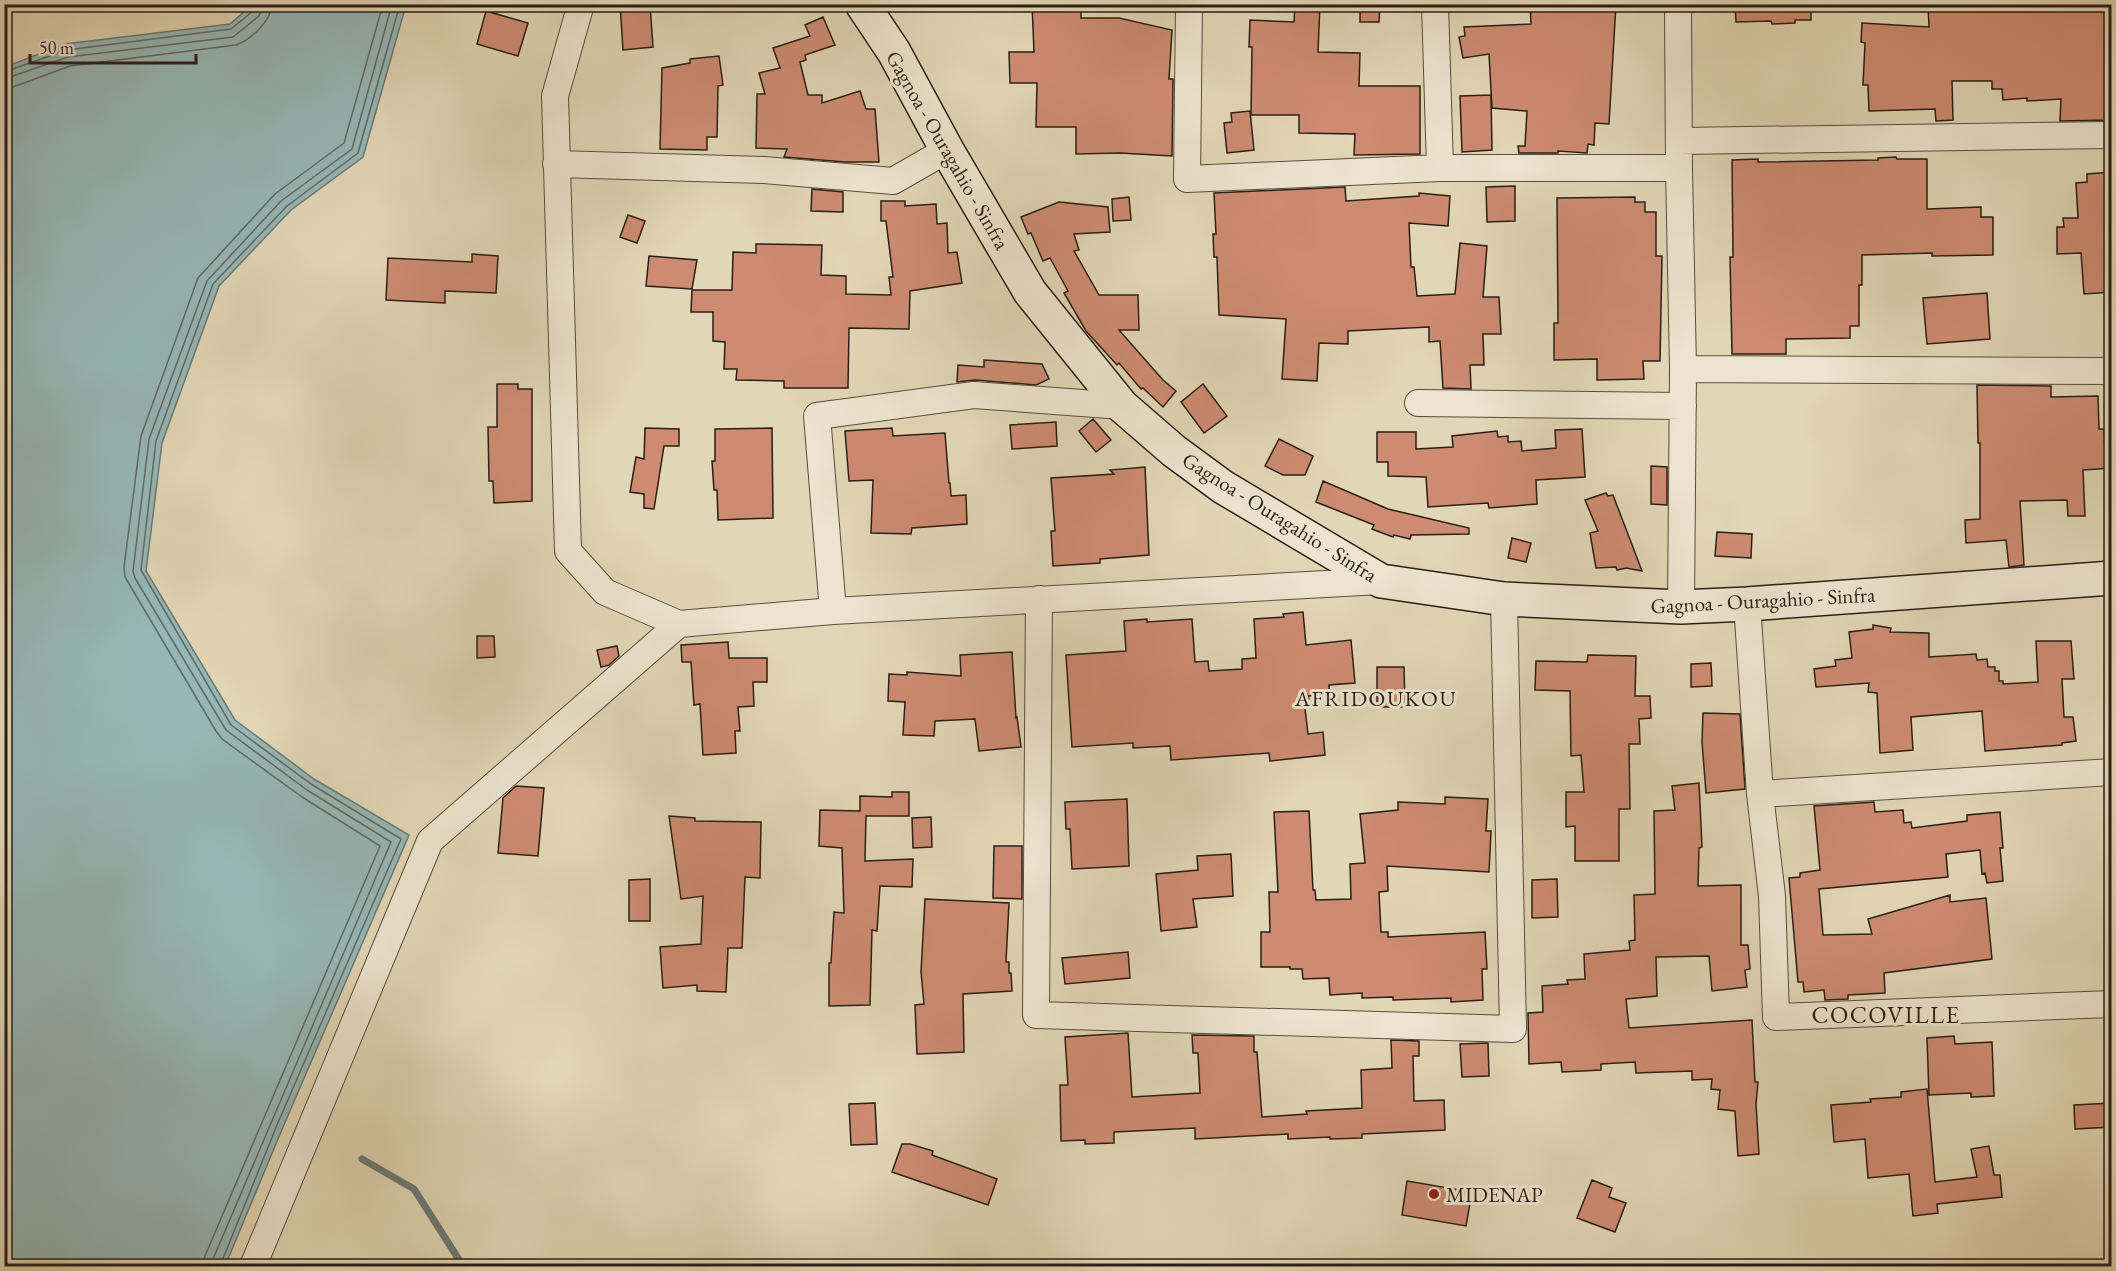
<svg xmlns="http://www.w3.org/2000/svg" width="2116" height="1271" font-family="'EB Garamond',serif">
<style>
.water{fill:#96b7b6;stroke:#6b7a76;stroke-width:1.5}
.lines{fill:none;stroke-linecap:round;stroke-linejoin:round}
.shore{stroke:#606a66;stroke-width:1.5}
.stream{stroke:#6b7a76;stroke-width:7}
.building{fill:#cd8b71;stroke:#2a1e15;stroke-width:1.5}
.minor-casing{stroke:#584c3d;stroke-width:28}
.secondary-casing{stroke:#2a1e15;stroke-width:36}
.minor{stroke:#ece4cf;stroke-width:26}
.secondary{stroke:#ece4cf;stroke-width:33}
.poi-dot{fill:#8f2418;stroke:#ece4cf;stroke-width:2}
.labels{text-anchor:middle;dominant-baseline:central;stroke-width:6;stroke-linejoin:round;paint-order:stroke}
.street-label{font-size:21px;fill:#2a1e15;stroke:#ece4cf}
.poi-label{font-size:21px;fill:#2a1e15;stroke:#ece4cf;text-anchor:start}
.neighbourhood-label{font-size:22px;letter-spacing:1.5px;fill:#2a1e15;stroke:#ece4cf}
.quarter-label{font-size:24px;letter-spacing:1.5px;fill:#2a1e15;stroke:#ece4cf}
</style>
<rect width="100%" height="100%" fill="#e1d6b5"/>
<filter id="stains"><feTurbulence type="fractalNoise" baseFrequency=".00333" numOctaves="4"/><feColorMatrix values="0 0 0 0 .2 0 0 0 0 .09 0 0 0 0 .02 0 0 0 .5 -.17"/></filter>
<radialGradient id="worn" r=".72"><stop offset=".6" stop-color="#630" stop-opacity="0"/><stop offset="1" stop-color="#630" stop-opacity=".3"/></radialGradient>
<!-- water -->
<path class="water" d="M 252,5 L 406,5 L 363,157 L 291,210 L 219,286 L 162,443 L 146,571 L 235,720 L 314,779 L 409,835 L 283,1127 L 225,1266 L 5,1266 L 5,67 L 65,44 L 230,24 Z"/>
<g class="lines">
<!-- shore -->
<path class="shore" d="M 4,72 L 67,50 L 231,29 L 253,11 L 255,4
M 4,79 L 68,57 L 233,37 L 259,16 L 263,4
M 4,88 L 13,87 L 70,66 L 236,45 C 251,39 271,22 272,4
M 203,1266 L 205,1256 L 380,846 L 302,797 L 222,739 L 216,731 L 125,577 L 124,567 L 141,436 L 198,278 L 275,194 L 344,143 L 383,4
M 212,1266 L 213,1259 L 391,842 L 307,790 L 226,730 L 135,578 L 133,571 L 149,439 L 207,281 L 281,201 L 352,149 L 392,4
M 220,1266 L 277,1125 L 401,839 L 311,784 L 231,725 L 141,570 L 156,441 L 213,284 L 287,206 L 358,153 L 400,4"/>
<!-- stream -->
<path class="stream" d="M 362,1159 L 414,1189 L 463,1266"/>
</g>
<!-- building -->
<path class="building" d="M 620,4 L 650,4 L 653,47 L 623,50 Z
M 1032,4 L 1081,4 L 1081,18 L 1119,18 L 1172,30 L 1169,79 L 1173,79 L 1172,156 L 1120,153 L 1076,154 L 1076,127 L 1036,127 L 1037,83 L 1010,83 L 1009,52 L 1034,52 Z
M 1295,4 L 1320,4 L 1318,52 L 1360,53 L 1359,86 L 1420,86 L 1420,154 L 1354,155 L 1355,134 L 1299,133 L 1299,115 L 1251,115 L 1252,47 L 1249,47 L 1250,20 L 1294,22 Z
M 1360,4 L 1380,4 L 1379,22 L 1360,22 Z
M 1530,4 L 1616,4 L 1609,124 L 1595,123 L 1594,145 L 1588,144 L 1587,153 L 1558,151 L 1558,153 L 1519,153 L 1518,146 L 1525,146 L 1527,111 L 1492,108 L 1489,54 L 1463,58 L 1459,37 L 1465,36 L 1464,27 L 1531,24 Z
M 1735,4 L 1811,4 L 1811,20 L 1795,20 L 1795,23 L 1772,24 L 1771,21 L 1736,22 Z
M 1928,4 L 2112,4 L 2112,120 L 2060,121 L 2061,99 L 2027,101 L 2027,98 L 2003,100 L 2002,89 L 1992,89 L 1992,81 L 1952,81 L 1953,120 L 1936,121 L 1935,109 L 1869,111 L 1868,85 L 1863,85 L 1865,43 L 1861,42 L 1862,23 L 1929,27 Z
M 486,11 L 528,23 L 518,56 L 477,44 Z
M 823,17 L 835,45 L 805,55 L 806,60 L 800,62 L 808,95 L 822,95 L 822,103 L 860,91 L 866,109 L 875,109 L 879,162 L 845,162 L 784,157 L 787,149 L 756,148 L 757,94 L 765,94 L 759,73 L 780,68 L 773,48 L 810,36 L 805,25 Z
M 719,56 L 723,85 L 718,86 L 717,137 L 707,137 L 707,150 L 660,149 L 662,68 L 690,63 L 690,59 Z
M 1491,95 L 1492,150 L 1462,152 L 1460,96 Z
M 1250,111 L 1254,150 L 1227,153 L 1224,123 L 1232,122 L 1231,113 Z
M 1896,157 L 1897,159 L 1927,159 L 1927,209 L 1981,207 L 1981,217 L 1993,217 L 1993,255 L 1932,256 L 1932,253 L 1862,255 L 1862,285 L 1859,285 L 1859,326 L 1850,326 L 1850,338 L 1786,339 L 1786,354 L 1732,354 L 1730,257 L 1733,257 L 1732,160 L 1758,159 L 1758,162 L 1878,160 L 1878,158 Z
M 2112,172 L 2112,292 L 2084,294 L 2081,253 L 2057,254 L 2057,227 L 2064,227 L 2063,218 L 2078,218 L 2076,183 L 2087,182 L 2087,174 Z
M 1515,186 L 1515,221 L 1487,222 L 1486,187 Z
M 1345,187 L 1346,201 L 1419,196 L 1419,193 L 1450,196 L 1448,226 L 1409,223 L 1411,267 L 1414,267 L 1417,296 L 1455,294 L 1460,243 L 1487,246 L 1483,297 L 1499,297 L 1501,334 L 1483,334 L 1484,365 L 1470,365 L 1471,389 L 1443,388 L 1440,341 L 1429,342 L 1429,327 L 1348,331 L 1348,344 L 1319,343 L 1317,381 L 1282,379 L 1286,319 L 1219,315 L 1217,257 L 1214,257 L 1213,234 L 1216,234 L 1214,193 Z
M 812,189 L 843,192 L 843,212 L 811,211 Z
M 1129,197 L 1131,220 L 1113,221 L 1112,199 Z
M 1635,197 L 1635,202 L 1645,202 L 1645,212 L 1656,212 L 1656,256 L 1662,256 L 1660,361 L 1643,361 L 1644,379 L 1597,380 L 1597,359 L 1554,360 L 1554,323 L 1558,323 L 1557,198 Z
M 881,201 L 905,201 L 905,206 L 936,204 L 937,224 L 947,223 L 948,253 L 957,252 L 962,283 L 910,291 L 909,329 L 849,328 L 848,388 L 784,388 L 784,381 L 736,380 L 737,369 L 724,369 L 725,342 L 713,341 L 713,312 L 691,312 L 692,290 L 732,290 L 733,252 L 756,253 L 756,244 L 822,245 L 821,275 L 846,276 L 846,294 L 891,295 L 889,277 L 893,277 L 886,221 L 881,221 Z
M 1059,202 L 1108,207 L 1110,232 L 1074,234 L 1079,250 L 1074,251 L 1099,295 L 1138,295 L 1139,330 L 1119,330 L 1163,380 L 1176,391 L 1163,407 L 1143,388 L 1141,389 L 1119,363 L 1117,365 L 1086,331 L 1064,293 L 1068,291 L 1050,258 L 1043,261 L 1031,233 L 1028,234 L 1021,217 Z
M 628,215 L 645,221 L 637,243 L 620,237 Z
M 472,254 L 498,256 L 496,293 L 445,291 L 445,303 L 386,300 L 388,258 L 472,262 Z
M 649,256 L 697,260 L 692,289 L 646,286 Z
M 1987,293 L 1990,339 L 1927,344 L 1923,298 Z
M 984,360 L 1042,364 L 1049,379 L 1036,385 L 975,380 L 957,382 L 958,365 L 984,367 Z
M 497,384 L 518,384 L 518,389 L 532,389 L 532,501 L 494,503 L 493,481 L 489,481 L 488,427 L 497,427 Z
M 1203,384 L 1227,416 L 1204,433 L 1181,402 Z
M 1977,385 L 2051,386 L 2051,397 L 2098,396 L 2099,429 L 2104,429 L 2105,450 L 2112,449 L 2112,468 L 2083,470 L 2085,516 L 2068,516 L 2067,500 L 2020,501 L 2024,565 L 2009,567 L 2006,540 L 1966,543 L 1965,520 L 1980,519 L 1980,443 L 1978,443 Z
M 1093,419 L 1111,440 L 1096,452 L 1079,431 Z
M 1056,422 L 1057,446 L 1012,449 L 1010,425 Z
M 645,428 L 679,429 L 679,446 L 664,446 L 654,509 L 644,508 L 644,494 L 630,492 L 636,457 L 644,459 Z
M 772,428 L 773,518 L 718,520 L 717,490 L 714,490 L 712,461 L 715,461 L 715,429 Z
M 892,428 L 893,436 L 945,433 L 949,483 L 950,483 L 951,496 L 966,495 L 967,524 L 912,528 L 911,534 L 871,533 L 873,480 L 849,481 L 845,431 Z
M 1582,429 L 1585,477 L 1536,480 L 1537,504 L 1489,508 L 1488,503 L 1428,507 L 1426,477 L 1388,476 L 1388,462 L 1377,462 L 1377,432 L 1416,432 L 1416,449 L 1453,447 L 1452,436 L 1497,431 L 1498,437 L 1508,436 L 1508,442 L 1521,441 L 1522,451 L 1556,448 L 1555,430 Z
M 1279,439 L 1313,456 L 1305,475 L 1283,475 L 1265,466 Z
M 1651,466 L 1667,467 L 1667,505 L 1651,504 Z
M 1145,467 L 1149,555 L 1100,559 L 1100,563 L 1053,566 L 1051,531 L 1055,531 L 1051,478 L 1114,474 L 1110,470 Z
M 1323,481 L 1388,509 L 1469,528 L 1469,534 L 1411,535 L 1410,539 L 1394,535 L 1393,537 L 1372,529 L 1374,525 L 1316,502 Z
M 1606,493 L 1608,496 L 1613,495 L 1642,571 L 1626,568 L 1617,570 L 1616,567 L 1596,568 L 1590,533 L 1598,531 L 1585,500 Z
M 1717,532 L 1752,534 L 1751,558 L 1715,556 Z
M 1512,538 L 1531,543 L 1526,562 L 1508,558 Z
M 1303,612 L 1306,645 L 1351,640 L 1355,683 L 1329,685 L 1329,694 L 1308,696 L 1309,699 L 1304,700 L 1308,734 L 1323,732 L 1325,755 L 1270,761 L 1269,753 L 1171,760 L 1170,746 L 1133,748 L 1133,743 L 1072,747 L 1066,655 L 1126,651 L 1124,621 L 1147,619 L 1147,622 L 1192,619 L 1195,662 L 1208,661 L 1209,671 L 1242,669 L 1242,659 L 1256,658 L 1254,619 L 1284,617 L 1283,614 Z
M 1873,625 L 1891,628 L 1890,632 L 1929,633 L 1929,657 L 1976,654 L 1977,660 L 1987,659 L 1988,667 L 1995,667 L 1995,671 L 1999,671 L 1999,681 L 2003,681 L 2003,684 L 2038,682 L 2036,641 L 2071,641 L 2074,679 L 2062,679 L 2064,717 L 2073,717 L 2076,741 L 2062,743 L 2062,745 L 1985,751 L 1982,711 L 1911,717 L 1913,750 L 1880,753 L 1877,693 L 1868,692 L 1869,683 L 1816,687 L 1814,669 L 1836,666 L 1835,660 L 1852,658 L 1849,632 L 1873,629 Z
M 477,636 L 494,636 L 495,657 L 477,658 Z
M 728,642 L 729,658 L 767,658 L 767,682 L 753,682 L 754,706 L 738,707 L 740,731 L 735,731 L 736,753 L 703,755 L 700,704 L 694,705 L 691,662 L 682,662 L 681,645 Z
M 617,646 L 619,656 L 609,665 L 601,667 L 597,650 Z
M 1012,652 L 1016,718 L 1017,717 L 1021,747 L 979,751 L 975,719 L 935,721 L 934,736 L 903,735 L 905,702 L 888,701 L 889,674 L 907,675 L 907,672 L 961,676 L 960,655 Z
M 1588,655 L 1636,656 L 1635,696 L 1650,696 L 1651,718 L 1639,719 L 1640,744 L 1629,744 L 1630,809 L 1619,809 L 1619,861 L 1575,861 L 1575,826 L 1566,827 L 1566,792 L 1584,792 L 1581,755 L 1571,756 L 1570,691 L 1535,690 L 1536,661 L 1587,662 Z
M 1711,663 L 1712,686 L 1691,687 L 1691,664 Z
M 1377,667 L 1404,667 L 1405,707 L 1377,707 Z
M 1703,713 L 1740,714 L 1745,789 L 1706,793 L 1702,742 Z
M 1699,783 L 1702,847 L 1699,848 L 1698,886 L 1741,885 L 1741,945 L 1748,945 L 1750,969 L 1745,970 L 1747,987 L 1712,991 L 1709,956 L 1656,957 L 1657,996 L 1626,999 L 1629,1028 L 1752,1020 L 1755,1082 L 1758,1082 L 1756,1104 L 1759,1154 L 1738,1156 L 1735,1111 L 1718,1109 L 1720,1090 L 1711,1089 L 1712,1079 L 1692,1080 L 1692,1071 L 1636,1073 L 1635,1062 L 1601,1064 L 1601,1070 L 1562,1072 L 1561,1062 L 1529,1064 L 1528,1013 L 1543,1012 L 1542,986 L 1568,984 L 1567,980 L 1585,979 L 1584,954 L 1630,950 L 1629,941 L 1635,940 L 1634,895 L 1655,894 L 1654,811 L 1675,810 L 1672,786 Z
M 516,786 L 544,788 L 538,856 L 498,853 L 503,798 Z
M 892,792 L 909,792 L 909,816 L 866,816 L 865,861 L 913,859 L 912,887 L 880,886 L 877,931 L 872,930 L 870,1005 L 829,1006 L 829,963 L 831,963 L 834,912 L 844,913 L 842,848 L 819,846 L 820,810 L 860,811 L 860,796 L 892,797 Z
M 1445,797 L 1488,799 L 1486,831 L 1491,831 L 1489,872 L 1387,866 L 1388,891 L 1379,892 L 1381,932 L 1388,932 L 1388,937 L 1485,932 L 1487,969 L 1482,969 L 1483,1000 L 1451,1002 L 1451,998 L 1393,1000 L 1393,997 L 1362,998 L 1362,993 L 1330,995 L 1329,978 L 1303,979 L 1302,969 L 1290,969 L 1290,967 L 1261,967 L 1261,932 L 1270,932 L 1269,892 L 1278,892 L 1274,812 L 1309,811 L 1313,890 L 1315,890 L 1316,900 L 1351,899 L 1350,864 L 1365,863 L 1360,814 L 1398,810 L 1398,802 L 1445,804 Z
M 1127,799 L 1129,866 L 1072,869 L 1070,829 L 1066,829 L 1065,802 Z
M 1874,802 L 1875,812 L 1903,810 L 1904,823 L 1911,822 L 1912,828 L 1967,821 L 1967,815 L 2000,812 L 2003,848 L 2000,848 L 2003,881 L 1987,883 L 1985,873 L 1982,874 L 1980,850 L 1946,854 L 1948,877 L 1819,889 L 1823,935 L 1872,934 L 1868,919 L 1950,895 L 1950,902 L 1986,898 L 1992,959 L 1884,973 L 1885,993 L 1848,995 L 1848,999 L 1825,1000 L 1824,990 L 1804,992 L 1803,982 L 1798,982 L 1789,878 L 1800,877 L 1800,873 L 1820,870 L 1814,806 Z
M 669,816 L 695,818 L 695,821 L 761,822 L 760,878 L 745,877 L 742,948 L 728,948 L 726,992 L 697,991 L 697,985 L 663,988 L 660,947 L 701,944 L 703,896 L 681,899 Z
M 931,817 L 932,847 L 913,848 L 912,818 Z
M 994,846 L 1022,846 L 1022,899 L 993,898 Z
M 1231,854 L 1233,896 L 1193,899 L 1197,927 L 1161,931 L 1156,874 L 1198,870 L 1197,856 Z
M 650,879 L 650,921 L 629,921 L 629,880 Z
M 1557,879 L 1558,917 L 1532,918 L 1532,880 Z
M 925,899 L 1009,903 L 1006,962 L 1009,962 L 1009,973 L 1011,973 L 1012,991 L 963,994 L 964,1052 L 917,1054 L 915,1005 L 924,1004 L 921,972 Z
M 1128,952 L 1130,978 L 1065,984 L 1062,958 Z
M 1128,1033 L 1132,1097 L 1200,1093 L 1198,1053 L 1193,1053 L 1192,1035 L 1254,1036 L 1254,1052 L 1257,1052 L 1262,1117 L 1307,1114 L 1306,1111 L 1362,1108 L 1361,1070 L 1392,1068 L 1391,1040 L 1419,1041 L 1419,1056 L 1413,1056 L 1414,1101 L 1444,1100 L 1445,1130 L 1362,1134 L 1362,1138 L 1330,1139 L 1330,1137 L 1288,1139 L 1288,1134 L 1195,1139 L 1195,1128 L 1114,1132 L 1114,1143 L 1085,1144 L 1085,1140 L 1061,1141 L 1060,1085 L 1068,1085 L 1065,1037 Z
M 1954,1036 L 1955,1044 L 1992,1042 L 1994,1096 L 1971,1097 L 1971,1093 L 1929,1095 L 1927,1038 Z
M 1488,1043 L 1489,1076 L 1462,1077 L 1460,1044 Z
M 1927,1089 L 1935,1182 L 1977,1177 L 1971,1149 L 1989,1146 L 1994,1175 L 2000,1175 L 2002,1197 L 1937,1204 L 1938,1213 L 1913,1216 L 1909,1174 L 1868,1178 L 1865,1139 L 1834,1142 L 1831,1105 L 1871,1102 L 1870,1099 L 1901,1097 L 1901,1092 Z
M 875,1103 L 877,1144 L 851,1145 L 849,1104 Z
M 2112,1103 L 2112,1127 L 2075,1129 L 2074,1105 Z
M 902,1144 L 910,1144 L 933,1151 L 932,1155 L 997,1179 L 988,1205 L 892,1172 Z
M 1592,1180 L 1612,1188 L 1609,1197 L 1626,1203 L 1615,1232 L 1577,1218 Z
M 1407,1181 L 1472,1192 L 1466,1226 L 1402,1215 Z"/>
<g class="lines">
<defs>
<path id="minor" d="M 581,4 L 555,96 L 568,551 L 605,592 L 679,624 L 833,611 L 1381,581
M 1189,4 L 1187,179 L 1440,168 L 1679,168
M 1435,4 L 1440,168
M 1678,4 L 1679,168 L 1683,369 L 1681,607
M 1679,141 L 2112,135
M 556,164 L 764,170 L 893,181 L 947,150
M 1683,369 L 2112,371
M 1418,403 L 1683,406
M 1039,599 L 1036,1015 L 1513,1029 L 1504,599
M 1747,604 L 1760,794 L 1772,896 L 1776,1017 L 2112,1004
M 833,611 L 817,416 L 974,395 L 1122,406
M 1760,794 L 2112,772
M 253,1266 L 430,841 L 679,624"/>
<path id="secondary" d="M 862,4 L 894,52 L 947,150 L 1030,292 L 1122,406 L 1174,451 L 1223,487 L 1381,581 L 1504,599 L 1681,607 L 1747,604 L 2112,578"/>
</defs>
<!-- minor casing -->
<use href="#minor" class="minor-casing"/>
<!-- secondary casing -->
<use href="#secondary" class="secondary-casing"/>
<!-- minor -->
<use href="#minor" class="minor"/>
<!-- secondary -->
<use href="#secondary" class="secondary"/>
</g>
<!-- markers -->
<circle class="poi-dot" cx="1434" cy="1194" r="6"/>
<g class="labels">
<!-- street labels -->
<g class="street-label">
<text transform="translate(948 150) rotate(60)">Gagnoa - Ouragahio - Sinfra</text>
<text transform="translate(1280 517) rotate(32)">Gagnoa - Ouragahio - Sinfra</text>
<text transform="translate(1763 600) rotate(-3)">Gagnoa - Ouragahio - Sinfra</text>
</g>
<!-- poi labels -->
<g class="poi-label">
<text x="1446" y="1194">MIDENAP</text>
</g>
<!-- neighbourhood labels -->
<g class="neighbourhood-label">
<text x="1376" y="698">AFRIDOUKOU</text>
</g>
<!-- quarter labels -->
<g class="quarter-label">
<text x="1886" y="1014">COCOVILLE</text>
</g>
</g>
<!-- margin -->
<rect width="2116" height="1271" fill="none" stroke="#e1d6b5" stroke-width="24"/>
<rect x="6" y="6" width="2104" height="1259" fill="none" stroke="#2a1e15" stroke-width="3"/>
<rect x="12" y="12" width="2092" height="1247" fill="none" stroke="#2a1e15" stroke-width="1.5"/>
<!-- scale -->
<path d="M30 54v9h166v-9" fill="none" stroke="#2a1e15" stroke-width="3"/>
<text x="39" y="54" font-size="18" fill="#2a1e15" stroke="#ece4cf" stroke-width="4.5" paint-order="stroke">50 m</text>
<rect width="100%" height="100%" filter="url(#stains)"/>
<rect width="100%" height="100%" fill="url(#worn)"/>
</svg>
